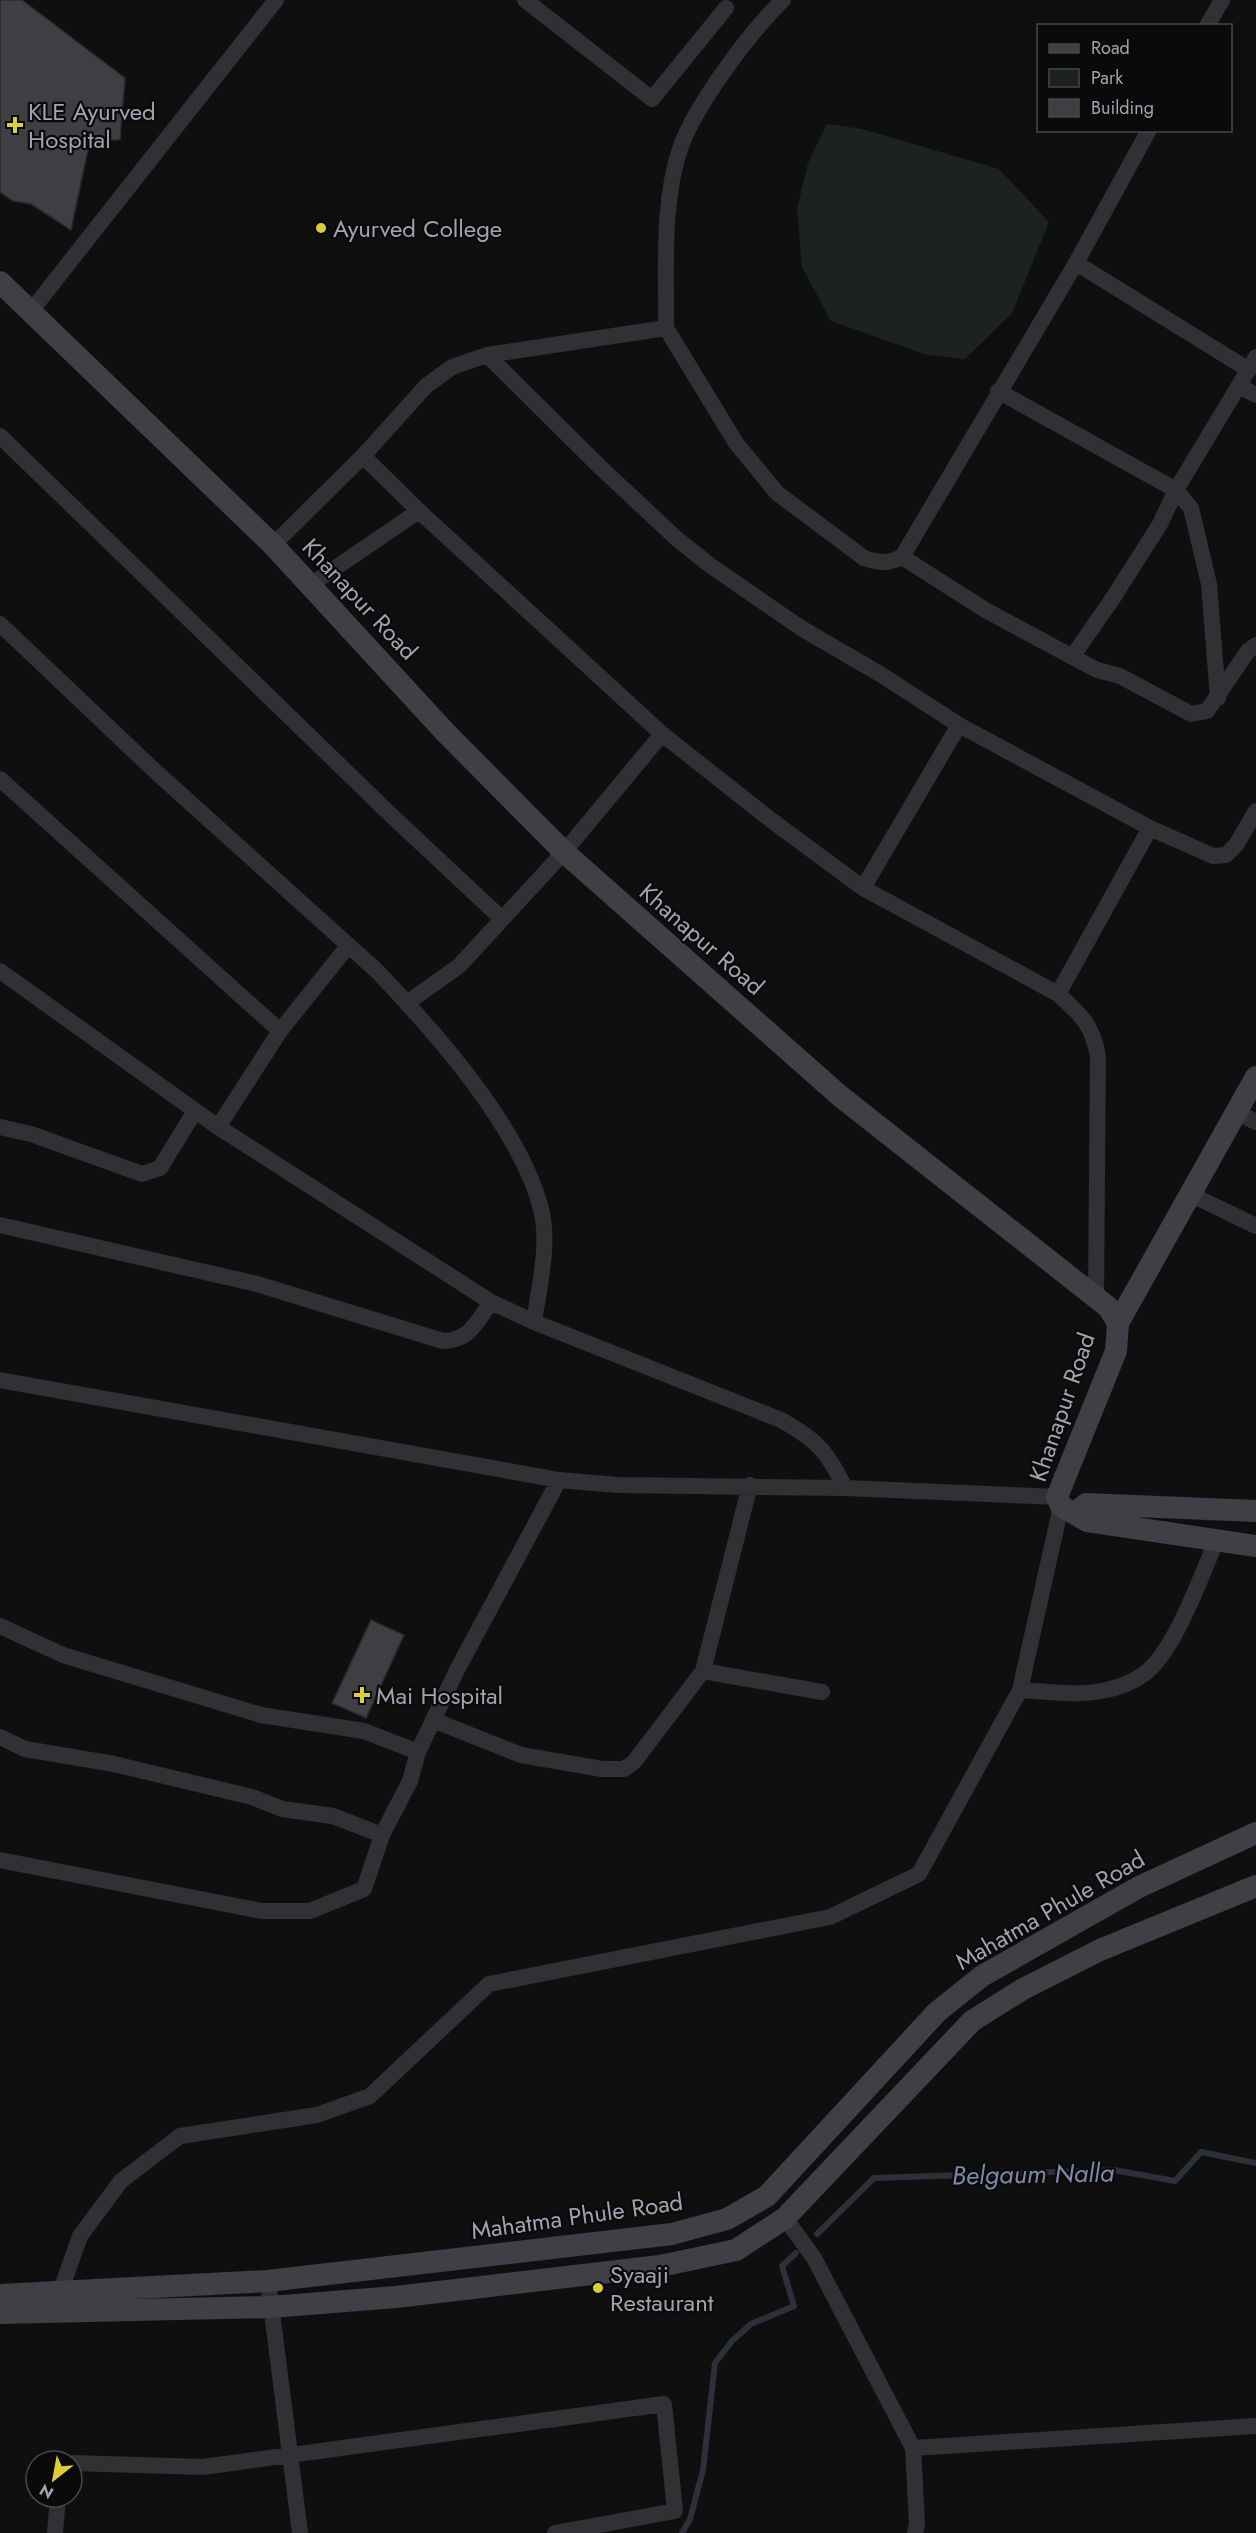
<svg xmlns="http://www.w3.org/2000/svg" width="1256" height="2533" font-family="Jost,sans-serif">
<style>
.green{fill:#1c231e}
.lines{fill:none;stroke-linecap:round;stroke-linejoin:round}
.stream{stroke:#2c3139;stroke-width:6}
.building{fill:#3f3e43;stroke:#2a2a2c;stroke-width:1.5}
.street{stroke:#313135;stroke-width:16}
.secondary{stroke:#3f3f45;stroke-width:22}
.poi-dot{fill:#dcce3b;stroke:#0b0a0b;stroke-width:2}
.labels{text-anchor:middle;dominant-baseline:central;stroke-width:4.5;stroke-linejoin:round;paint-order:stroke}
.poi-label{font-size:24px;fill:#a2a3b0;stroke:#0b0a0b;text-anchor:start}
.street-label{font-size:24px;fill:#a2a3b0;stroke:#0b0a0b}
.water-label{font-size:26px;font-style:italic;fill:#7c88a8;stroke:#0b0a0b}
</style>
<rect width="100%" height="100%" fill="#100f10"/>
<!-- green -->
<path class="green" d="M 827,124 L 862,129 L 999,169 L 1049,222 L 1012,313 L 965,359 L 927,355 L 831,321 L 802,267 L 797,209 L 808,163 Z"/>
<g class="lines">
<!-- stream -->
<path class="stream" d="M 817,2234 L 874,2178 L 1114,2170 L 1175,2181 L 1201,2152 L 1256,2163
M 682,2533 L 690,2519 L 703,2470 L 715,2363 L 732,2341 L 751,2324 L 794,2306 L 782,2266 L 796,2253"/>
</g>
<!-- building -->
<path class="building" d="M 0,0 L 22,0 L 125,78 L 120,140 L 90,140 L 71,230 L 31,204 L 13,201 L 0,192 Z
M 371,1620 L 404,1635 L 366,1718 L 332,1703 Z"/>
<g class="lines">
<!-- street -->
<path class="street" d="M 525,0 L 652,99 L 726,8
M 1207,26 L 1222,0
M 1076,263 L 1249,370
M 31,311 L 276,0
M 666,328 L 736,443 L 777,493 L 864,558 C 879,563 887,564 902,557 L 1076,263 L 1149,130
M 487,355 L 599,466 L 677,539 L 711,566 L 801,628 L 880,674 L 959,725 L 1150,828 L 1213,856 L 1226,855 L 1236,845 L 1256,811
M 1239,386 L 1256,395
M 998,391 L 1176,490 L 1191,508 L 1209,584 L 1218,698
M 0,436 L 393,817 L 501,918
M 363,456 L 419,511 L 662,734 L 771,820 L 863,888 L 1058,994 C 1081,1015 1092,1024 1098,1056 L 1096,1297
M 273,545 L 363,456 L 426,386 L 452,367 L 487,355 L 666,328 C 667,269 661,203 681,146 C 697,103 750,32 783,0
M 902,557 L 987,611 L 1097,670 L 1120,676 L 1191,714 L 1207,711 L 1248,651 L 1256,645
M 309,586 L 419,511
M 0,624 L 156,772 L 377,971 C 435,1032 520,1127 541,1209 C 550,1244 539,1287 534,1322
M 1072,657 L 1113,598 L 1160,524 L 1176,490 L 1256,357
M 0,779 L 280,1031
M 863,888 L 959,725
M 0,971 L 218,1127 L 491,1302 L 534,1322 L 781,1420 C 817,1440 827,1451 845,1488
M 1058,994 L 1150,828
M 407,1003 L 459,966 L 564,852 L 662,734
M 1236,1112 L 1256,1122
M 0,1127 L 31,1134 L 142,1174 L 160,1168 L 195,1111
M 218,1127 L 280,1031 L 348,946
M 1190,1194 L 1256,1226
M 0,1225 L 257,1284 L 443,1341 C 470,1340 476,1323 491,1302
M 0,1380 L 559,1480 L 618,1485 L 845,1488 L 1057,1497
M 0,1626 L 63,1655 L 261,1715 L 364,1731 L 418,1752
M 703,1671 L 750,1485
M 1020,1690 C 1046,1691 1076,1696 1102,1691 C 1117,1688 1132,1683 1144,1674 C 1175,1651 1200,1578 1216,1542
M 433,1720 L 521,1755 L 602,1769 L 624,1769 L 634,1762 L 703,1671 L 822,1692
M 0,1737 L 25,1749 L 114,1764 L 252,1797 L 282,1809 L 333,1816 L 382,1835
M 0,1860 L 262,1911 L 310,1911 L 364,1889 L 382,1835 L 410,1781 L 418,1752 L 457,1670 L 559,1480
M 785,2218 L 814,2258 L 913,2448
M 268,2281 L 300,2533
M 57,2301 L 80,2236 L 121,2181 L 180,2136 L 317,2115 L 370,2096 L 489,1984 L 830,1917 L 919,1874 L 1020,1690 L 1061,1506
M 72,2463 L 203,2467 L 664,2404 L 675,2511 L 555,2533
M 55,2533 L 58,2497
M 915,2533 L 917,2524 L 913,2448 L 1256,2426"/>
<!-- secondary -->
<path class="secondary" d="M 0,282 L 273,545 L 446,733 L 564,852 L 840,1096 L 1108,1307 L 1118,1323 L 1116,1351 L 1057,1497 L 1061,1506 L 1087,1521 L 1256,1546
M 1118,1323 L 1256,1077
M 1076,1513 L 1086,1504 L 1256,1511
M 0,2295 L 268,2281 L 672,2234 L 727,2219 L 767,2196 L 937,2012 L 982,1976 L 1139,1887 L 1256,1833
M 0,2313 L 271,2307 L 396,2297 L 660,2266 L 736,2250 L 785,2218 L 972,2021 L 1023,1989 L 1100,1950 L 1256,1886"/>
</g>
<!-- markers -->
<g class="poi-dot">
<path d="M12 116h6v6h6v6h-6v6h-6v-6h-6v-6h6z"/>
<circle cx="321" cy="228" r="6"/>
<path d="M359 1686h6v6h6v6h-6v6h-6v-6h-6v-6h6z"/>
<circle cx="598" cy="2288" r="6"/>
</g>
<g class="labels">
<!-- poi labels -->
<g class="poi-label">
<text x="28" y="111">KLE Ayurved<tspan x="28" dy="28">Hospital</tspan></text>
<text x="333" y="228">Ayurved College</text>
<text x="376" y="1695">Mai Hospital</text>
<text x="610" y="2274">Syaaji<tspan x="610" dy="28">Restaurant</tspan></text>
</g>
<!-- street labels -->
<g class="street-label">
<text transform="translate(360 599) rotate(47)">Khanapur Road</text>
<text transform="translate(702 939) rotate(41)">Khanapur Road</text>
<text transform="translate(1062 1407) rotate(-71)">Khanapur Road</text>
<text transform="translate(1050 1910) rotate(-30)">Mahatma Phule Road</text>
<text transform="translate(577 2216) rotate(-8)">Mahatma Phule Road</text>
</g>
<!-- water labels -->
<g class="water-label">
<text transform="translate(1033 2174) rotate(-1)">Belgaum Nalla</text>
</g>
</g>
<!-- legend -->
<rect x="1037" y="24" width="195" height="108" fill="#0b0a0b" stroke="#47474d" stroke-width="1.5"/>
<rect x="1049" y="44" width="30" height="9" fill="#3f3f45" stroke="#47474d" stroke-width="1.5"/>
<text x="1091" y="54" font-size="18" fill="#a2a3b0">Road</text>
<rect x="1049" y="69" width="30" height="18" fill="#1c231e" stroke="#47474d" stroke-width="1.5"/>
<text x="1091" y="84" font-size="18" fill="#a2a3b0">Park</text>
<rect x="1049" y="99" width="30" height="18" fill="#3f3e43" stroke="#47474d" stroke-width="1.5"/>
<text x="1091" y="114" font-size="18" fill="#a2a3b0">Building</text>
<!-- north arrow -->
<g transform="translate(54 2479) rotate(211)"><circle r="28" fill="#0b0a0b" stroke="#47474d" stroke-width="1.5"/>
<path d="M0-4.5L10 22L0 15L-10 22Z" fill="#dcce3b"/>
<text y="-9" font-size="16" font-weight="bold" text-anchor="middle" fill="#a2a3b0">N</text>
</g>
</svg>
